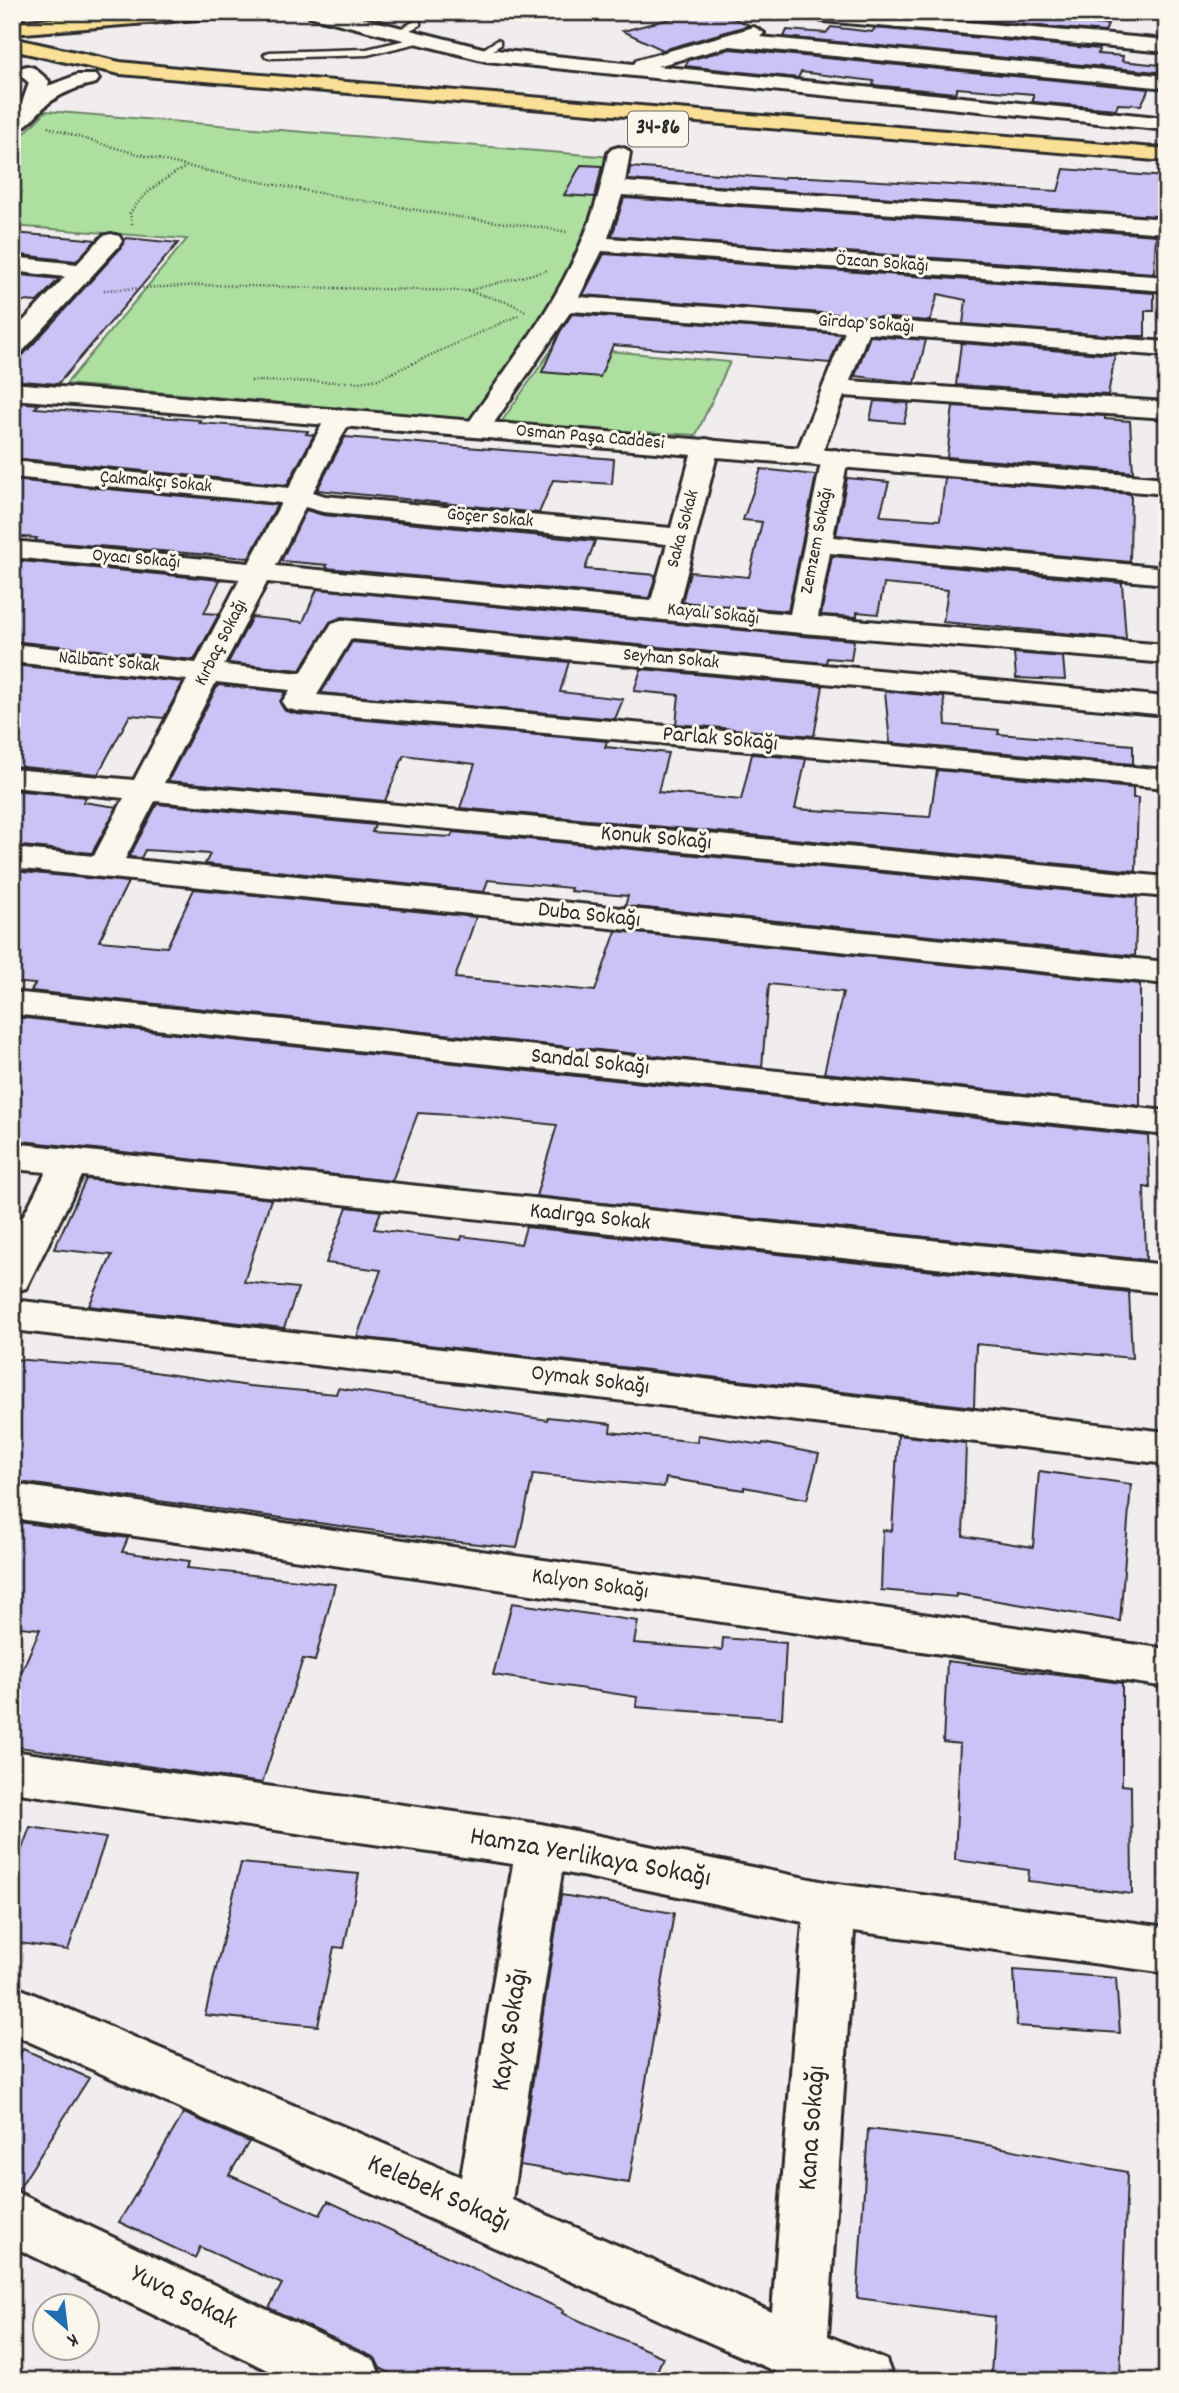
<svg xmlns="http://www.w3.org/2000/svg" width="1179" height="2393" font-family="Dekko,sans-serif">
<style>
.green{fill:#acdfa0;stroke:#6c8566;stroke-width:2}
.building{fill:#cbc3f5;stroke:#2b2b2b;stroke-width:2}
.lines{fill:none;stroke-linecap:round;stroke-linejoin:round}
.lane-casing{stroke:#2b2b2b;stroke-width:5}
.street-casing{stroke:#2b2b2b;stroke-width:6}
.secondary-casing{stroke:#2b2b2b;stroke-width:6}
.primary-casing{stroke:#2b2b2b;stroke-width:6}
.path{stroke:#2b2b2b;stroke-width:2.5;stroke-dasharray:1 2.5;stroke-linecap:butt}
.lane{fill:#fbf7ec;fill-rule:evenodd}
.street{fill:#fbf7ec;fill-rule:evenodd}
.secondary{fill:#fbf7ec;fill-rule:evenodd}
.primary{fill:#f9e096;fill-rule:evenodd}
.labels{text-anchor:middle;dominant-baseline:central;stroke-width:6;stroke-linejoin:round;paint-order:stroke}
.far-street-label{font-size:19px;fill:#2b2b2b;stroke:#fbf7ec}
.shield{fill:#fbf7ec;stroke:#696865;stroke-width:2}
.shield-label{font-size:21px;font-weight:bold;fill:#2b2b2b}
.street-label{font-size:23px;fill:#2b2b2b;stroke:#fbf7ec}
.near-street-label{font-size:28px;fill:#2b2b2b;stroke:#fbf7ec}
</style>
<rect width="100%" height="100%" fill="#f1edee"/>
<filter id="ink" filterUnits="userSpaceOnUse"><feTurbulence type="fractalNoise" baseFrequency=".0143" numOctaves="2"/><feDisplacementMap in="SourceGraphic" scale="14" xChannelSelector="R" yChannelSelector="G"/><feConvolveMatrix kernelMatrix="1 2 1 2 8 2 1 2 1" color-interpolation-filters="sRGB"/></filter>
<g filter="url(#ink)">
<!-- green -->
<path class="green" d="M 46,111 L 612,157 L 594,226 L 529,337 L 471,420 L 66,384 L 187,239 L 12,226 L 12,146 Z
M 554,346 L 730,362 L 696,435 L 500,424 Z"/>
<!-- building -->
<path class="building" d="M 696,12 L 718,12 L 750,25 L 663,50 L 623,31 Z
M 889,12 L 1031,12 L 1073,16 L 1071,22 L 1108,25 L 1105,32 Z
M 831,27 L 872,32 L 875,28 L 1099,49 L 1098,54 L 1123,56 L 1122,61 L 1161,65 L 1157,72 L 784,37 L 787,30 L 826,33 Z
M 730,49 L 1149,89 L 1141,105 L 1118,104 L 1116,109 L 1033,102 L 1033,94 L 957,88 L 955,93 L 873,85 L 874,81 L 801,72 L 798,78 L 685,66 L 689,60 Z
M 581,165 L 602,166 L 595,197 L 564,195 Z
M 630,167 L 783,179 L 784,177 L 811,177 L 1058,191 L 1064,169 L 1166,177 L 1163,214 L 1155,216 L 628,180 Z
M 624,198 L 1156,235 L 1154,273 L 612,236 Z
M 12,233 L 77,238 L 96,240 L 76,261 L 12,254 Z
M 126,238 L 178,243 L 58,384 L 12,380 L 12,358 L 23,355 L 121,248 Z
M 604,254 L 1154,293 L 1154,311 L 1145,311 L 1145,336 L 1118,336 L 963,324 L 966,300 L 938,294 L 930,321 L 583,295 Z
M 12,274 L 59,279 L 37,302 L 12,300 Z
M 572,314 L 841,334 L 830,363 L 613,345 L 600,377 L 542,372 L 560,332 Z
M 870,336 L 926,340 L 915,383 L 855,376 Z
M 961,343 L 1115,355 L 1108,395 L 956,385 Z
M 874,401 L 909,403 L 904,423 L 870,420 Z
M 12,402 L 39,404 L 35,408 L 200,420 L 198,423 L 308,431 L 306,434 L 314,435 L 287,485 L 12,458 Z
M 953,406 L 1105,416 L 1105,419 L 1130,421 L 1133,472 L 947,457 Z
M 345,437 L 614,459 L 612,484 L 553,480 L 539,513 L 317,490 Z
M 761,469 L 816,475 L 788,611 L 682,602 L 690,572 L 749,577 L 762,522 L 743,520 Z
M 847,478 L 889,482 L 880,515 L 882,516 L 940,520 L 945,478 L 1131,494 L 1130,562 L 836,535 Z
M 12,480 L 277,505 L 249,558 L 35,541 L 37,538 L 12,536 Z
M 306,510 L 323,515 L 595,541 L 585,569 L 656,575 L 649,598 L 326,568 L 327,565 L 281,561 Z
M 832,556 L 1122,583 L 1126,639 L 943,622 L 948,590 L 884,584 L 878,614 L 857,612 L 857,617 L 821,615 Z
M 21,561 L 220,580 L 204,613 L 219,614 L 194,660 L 12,641 L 12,573 Z
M 317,589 L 802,636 L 854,640 L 851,660 L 827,658 L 826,663 L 342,617 L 330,622 L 300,670 L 228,663 L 252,617 L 303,622 Z
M 352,642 L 569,662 L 560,692 L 623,699 L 615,719 L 321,693 Z
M 1014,653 L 1063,657 L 1065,680 L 1016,678 Z
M 12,665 L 183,682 L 164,718 L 130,715 L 98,774 L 12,766 Z
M 641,669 L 823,686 L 814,736 L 676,724 L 679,695 L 634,691 Z
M 218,685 L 285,692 L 280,703 L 285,711 L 297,714 L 607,741 L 605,747 L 668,753 L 658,792 L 741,800 L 752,754 L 806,759 L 795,809 L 930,817 L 937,770 L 1133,788 L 1133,798 L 1138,798 L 1136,871 L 460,808 L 475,764 L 404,755 L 385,801 L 168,781 Z
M 885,691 L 944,697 L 946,725 L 999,730 L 998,734 L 1133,745 L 1133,764 L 890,743 Z
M 12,790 L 86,797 L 83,802 L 117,807 L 92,853 L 12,845 Z
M 157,804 L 375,825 L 372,832 L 451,837 L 453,832 L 1137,897 L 1135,956 L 625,906 L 628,896 L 570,891 L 571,888 L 488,880 L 484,892 L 205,864 L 210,854 L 145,850 L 141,858 L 129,857 Z
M 12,871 L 128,882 L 99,941 L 167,947 L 194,889 L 476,917 L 455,978 L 595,991 L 616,931 L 1140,984 L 1140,1106 L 824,1073 L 843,992 L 769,984 L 762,1067 L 31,991 L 35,984 L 12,982 Z
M 15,1017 L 1148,1136 L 1150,1188 L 1144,1187 L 1146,1260 L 536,1196 L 557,1125 L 485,1117 L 418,1113 L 392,1181 L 12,1140 L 12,1021 Z
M 86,1179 L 271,1199 L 244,1282 L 298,1288 L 284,1328 L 89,1306 L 112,1255 L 54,1249 Z
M 347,1207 L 381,1211 L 374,1229 L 461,1240 L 462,1236 L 521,1244 L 526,1227 L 1129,1292 L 1132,1358 L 976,1344 L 974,1407 L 357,1337 L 381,1270 L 326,1263 Z
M 12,1359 L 120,1367 L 249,1386 L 336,1394 L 338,1388 L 547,1420 L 548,1417 L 611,1424 L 610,1432 L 697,1442 L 698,1435 L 762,1445 L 763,1443 L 819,1454 L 807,1499 L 744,1487 L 744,1490 L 666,1478 L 664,1487 L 533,1474 L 517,1548 L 449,1541 L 12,1481 Z
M 898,1435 L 966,1443 L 963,1536 L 1033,1547 L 1039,1471 L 1131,1484 L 1120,1621 L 956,1594 L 956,1597 L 881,1590 L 883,1530 L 892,1531 Z
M 12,1521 L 128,1538 L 122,1552 L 190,1561 L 187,1568 L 335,1584 L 315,1661 L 303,1659 L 262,1783 L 12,1746 L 12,1694 L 40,1629 L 12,1626 Z
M 512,1603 L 638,1621 L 634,1643 L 722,1650 L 723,1638 L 786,1643 L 782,1718 L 636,1707 L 637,1697 L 493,1675 Z
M 947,1661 L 1122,1683 L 1122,1785 L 1131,1786 L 1132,1894 L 1028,1881 L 1029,1870 L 955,1860 L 960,1744 L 943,1742 Z
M 30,1827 L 106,1838 L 68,1950 L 12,1942 L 12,1876 Z
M 241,1863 L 359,1874 L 344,1948 L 334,1947 L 318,2026 L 205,2015 Z
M 561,1895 L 674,1913 L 629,2183 L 520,2165 Z
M 1014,1970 L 1116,1978 L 1120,2033 L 1017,2026 Z
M 23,2049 L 89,2078 L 18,2190 L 12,2188 L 12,2066 Z
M 184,2113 L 249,2142 L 229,2175 L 320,2215 L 328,2201 L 563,2310 L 562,2313 L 663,2357 L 653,2381 L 405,2381 L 380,2368 L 375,2358 L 269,2308 L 282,2284 L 200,2247 L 195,2258 L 119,2222 Z
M 868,2129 L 967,2141 L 1127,2172 L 1120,2381 L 1033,2381 L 991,2373 L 995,2317 L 857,2298 Z"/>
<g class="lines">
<defs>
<path id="lane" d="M 417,20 L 420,21 L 420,25 L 400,35 L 392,33 Z
M 423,36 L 426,37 L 426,41 L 367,55 L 269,58 L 264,55 L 269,52 L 367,49 Z
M 497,40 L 500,41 L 500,45 L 485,56 L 479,56 L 479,52 Z
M 12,101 L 35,105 L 36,107 L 31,110 L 12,107 Z"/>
<path id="street" d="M 307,12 L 339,12 L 486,49 L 634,64 L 637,60 L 754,27 L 764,33 L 760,37 L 1167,76 L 1167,88 L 730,46 L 657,66 L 1167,118 L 1167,130 L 486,61 L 309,16 Z
M 815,12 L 855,12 L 1167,40 L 1167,52 L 823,21 L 816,19 L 814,15 Z
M 27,66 L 34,68 L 49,81 L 48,86 L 77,75 L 96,75 L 99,79 L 96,83 C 79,87 65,91 50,102 C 38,111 27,129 12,133 L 12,115 L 21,106 L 29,83 L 17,72 L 20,68 Z
M 619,147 L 626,149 L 630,153 L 625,182 L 1167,219 L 1167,233 L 622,195 L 608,238 L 1167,277 L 1167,291 L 602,251 L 579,297 L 1167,342 L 1167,356 L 868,333 L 850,381 L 1167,402 L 1167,418 L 844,396 L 821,456 L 817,462 L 808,464 L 799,462 L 795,456 L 845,332 L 571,311 L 487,433 L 478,436 L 469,433 L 465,428 C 530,334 587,269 608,153 L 612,149 Z
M 111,234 L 119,236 L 122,241 L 119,246 L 21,353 L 12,355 L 12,333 L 65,277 L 12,271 L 12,257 L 77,264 L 103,236 Z
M 339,409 L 348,412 L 352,417 L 313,492 L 325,496 L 671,528 L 693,447 L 697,441 L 706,439 L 715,441 L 719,447 L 679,604 L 790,614 L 822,458 L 826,452 L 835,450 L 844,452 L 848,458 L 833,537 L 1167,568 L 1167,584 L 830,553 L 818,617 L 1167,645 L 1167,663 L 802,633 L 267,582 L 224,665 L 301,673 L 332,623 L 342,620 L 1167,697 L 1167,715 L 351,639 L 317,695 L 1167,770 L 1167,788 L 297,711 L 286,708 L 282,702 L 290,690 L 216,682 L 164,783 L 1167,877 L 1167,897 L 155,801 L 125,859 L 1167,962 L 1167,984 L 12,868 L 12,848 L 94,856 L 124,798 L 12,787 L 12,769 L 134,780 L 187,680 L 12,662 L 12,644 L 196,663 L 240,579 L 12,557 L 12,541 L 249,563 L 281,503 L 12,477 L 12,461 L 289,488 L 326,417 L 330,412 ZM 305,507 L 323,512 L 667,544 L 651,601 L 276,566 Z
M 12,992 L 1167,1111 L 1167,1135 L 12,1014 Z
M 12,1143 L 1167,1265 L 1167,1293 L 82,1176 L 26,1288 L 12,1292 L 12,1238 L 46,1172 L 12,1169 Z
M 13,1300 L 1167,1432 L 1167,1464 L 13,1330 Z
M 12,1484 L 1167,1649 L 1167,1687 L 12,1518 Z
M 12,1751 L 541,1824 L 830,1883 L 1167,1927 L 1167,1973 L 854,1931 L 828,2336 L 886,2360 L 894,2381 L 797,2381 L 12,2034 L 12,1985 L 461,2177 L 513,1864 L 12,1792 ZM 562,1872 L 803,1922 L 772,2312 L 512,2200 Z
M 12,2190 L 374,2360 L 382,2381 L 290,2381 L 12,2246 Z"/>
<path id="secondary" d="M 12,383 L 1167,478 L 1167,494 L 12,399 Z"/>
<path id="primary" d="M 136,12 L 218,12 L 209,18 L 12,34 L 12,22 Z
M 12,38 L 120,62 L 188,69 L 1167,149 L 1167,161 L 120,74 L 12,50 Z"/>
</defs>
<!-- lane casing -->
<use href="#lane" class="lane-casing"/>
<!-- street casing -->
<use href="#street" class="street-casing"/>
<!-- secondary casing -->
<use href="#secondary" class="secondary-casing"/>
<!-- primary casing -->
<use href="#primary" class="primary-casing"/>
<!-- path -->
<path class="path" d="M 48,127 C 177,171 313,192 446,215 C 486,222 527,224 567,232
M 132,224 L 130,213 C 145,192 163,179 186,167
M 104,290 L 203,285 L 467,291 L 548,270
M 468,291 L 510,303 L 525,311
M 251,381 L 359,382 L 378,379 L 519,315"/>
<!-- lane -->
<use href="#lane" class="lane"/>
<!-- street -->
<use href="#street" class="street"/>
<!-- secondary -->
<use href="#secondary" class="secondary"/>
<!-- primary -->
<use href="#primary" class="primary"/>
</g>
</g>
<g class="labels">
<!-- far-street labels -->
<g class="far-street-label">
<text transform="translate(882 264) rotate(4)">Özcan Sokağı</text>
<text transform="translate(866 325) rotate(4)">Girdap Sokağı</text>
<text transform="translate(590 438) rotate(5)">Osman Paşa Caddesi</text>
<text transform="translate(156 483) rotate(5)">Çakmakçı Sokak</text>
<text transform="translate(490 519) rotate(5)">Göçer Sokak</text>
<text transform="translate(684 529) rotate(-75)">Saka Sokak</text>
<text transform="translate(818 541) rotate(-79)">Zemzem Sokağı</text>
<text transform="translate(136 560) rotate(5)">Oyacı Sokağı</text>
<text transform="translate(713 615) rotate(6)">Kayalı Sokağı</text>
<text transform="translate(222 643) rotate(-63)">Kırbaç Sokağı</text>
<text transform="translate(671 660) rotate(5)">Seyhan Sokak</text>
<text transform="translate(109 663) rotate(5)">Nalbant Sokak</text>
</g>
<!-- shield labels -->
<rect class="shield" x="628" y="111.5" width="60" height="35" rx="5"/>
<g class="shield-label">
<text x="658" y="129">34-86</text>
</g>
<!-- street labels -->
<g class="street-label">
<text transform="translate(720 740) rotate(5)">Parlak Sokağı</text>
<text transform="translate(656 839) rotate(5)">Konuk Sokağı</text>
<text transform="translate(589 916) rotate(6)">Duba Sokağı</text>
<text transform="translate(590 1063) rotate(6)">Sandal Sokağı</text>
<text transform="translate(590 1218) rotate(6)">Kadırga Sokak</text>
<text transform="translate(590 1381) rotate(7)">Oymak Sokağı</text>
<text transform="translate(590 1585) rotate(8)">Kalyon Sokağı</text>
</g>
<!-- near-street labels -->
<g class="near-street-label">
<text transform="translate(590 1859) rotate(10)">Hamza Yerlikaya Sokağı</text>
<text transform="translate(512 2030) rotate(-81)">Kaya Sokağı</text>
<text transform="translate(814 2128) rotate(-86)">Kana Sokağı</text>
<text transform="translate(438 2195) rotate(24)">Kelebek Sokağı</text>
<text transform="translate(183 2299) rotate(26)">Yuva Sokak</text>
</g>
</g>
<!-- margin -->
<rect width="1179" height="2393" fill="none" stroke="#fbf7ec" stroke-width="42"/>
<rect x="21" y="21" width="1137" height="2351" fill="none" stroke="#2b2b2b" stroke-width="2.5" filter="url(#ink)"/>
<!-- north arrow -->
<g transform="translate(66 2327) rotate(152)"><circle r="33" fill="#fbf7ec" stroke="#a8a59f" stroke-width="2"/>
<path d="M0-5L12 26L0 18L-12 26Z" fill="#1f6fb2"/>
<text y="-10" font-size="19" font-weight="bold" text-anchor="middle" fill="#2b2b2b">K</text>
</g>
</svg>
